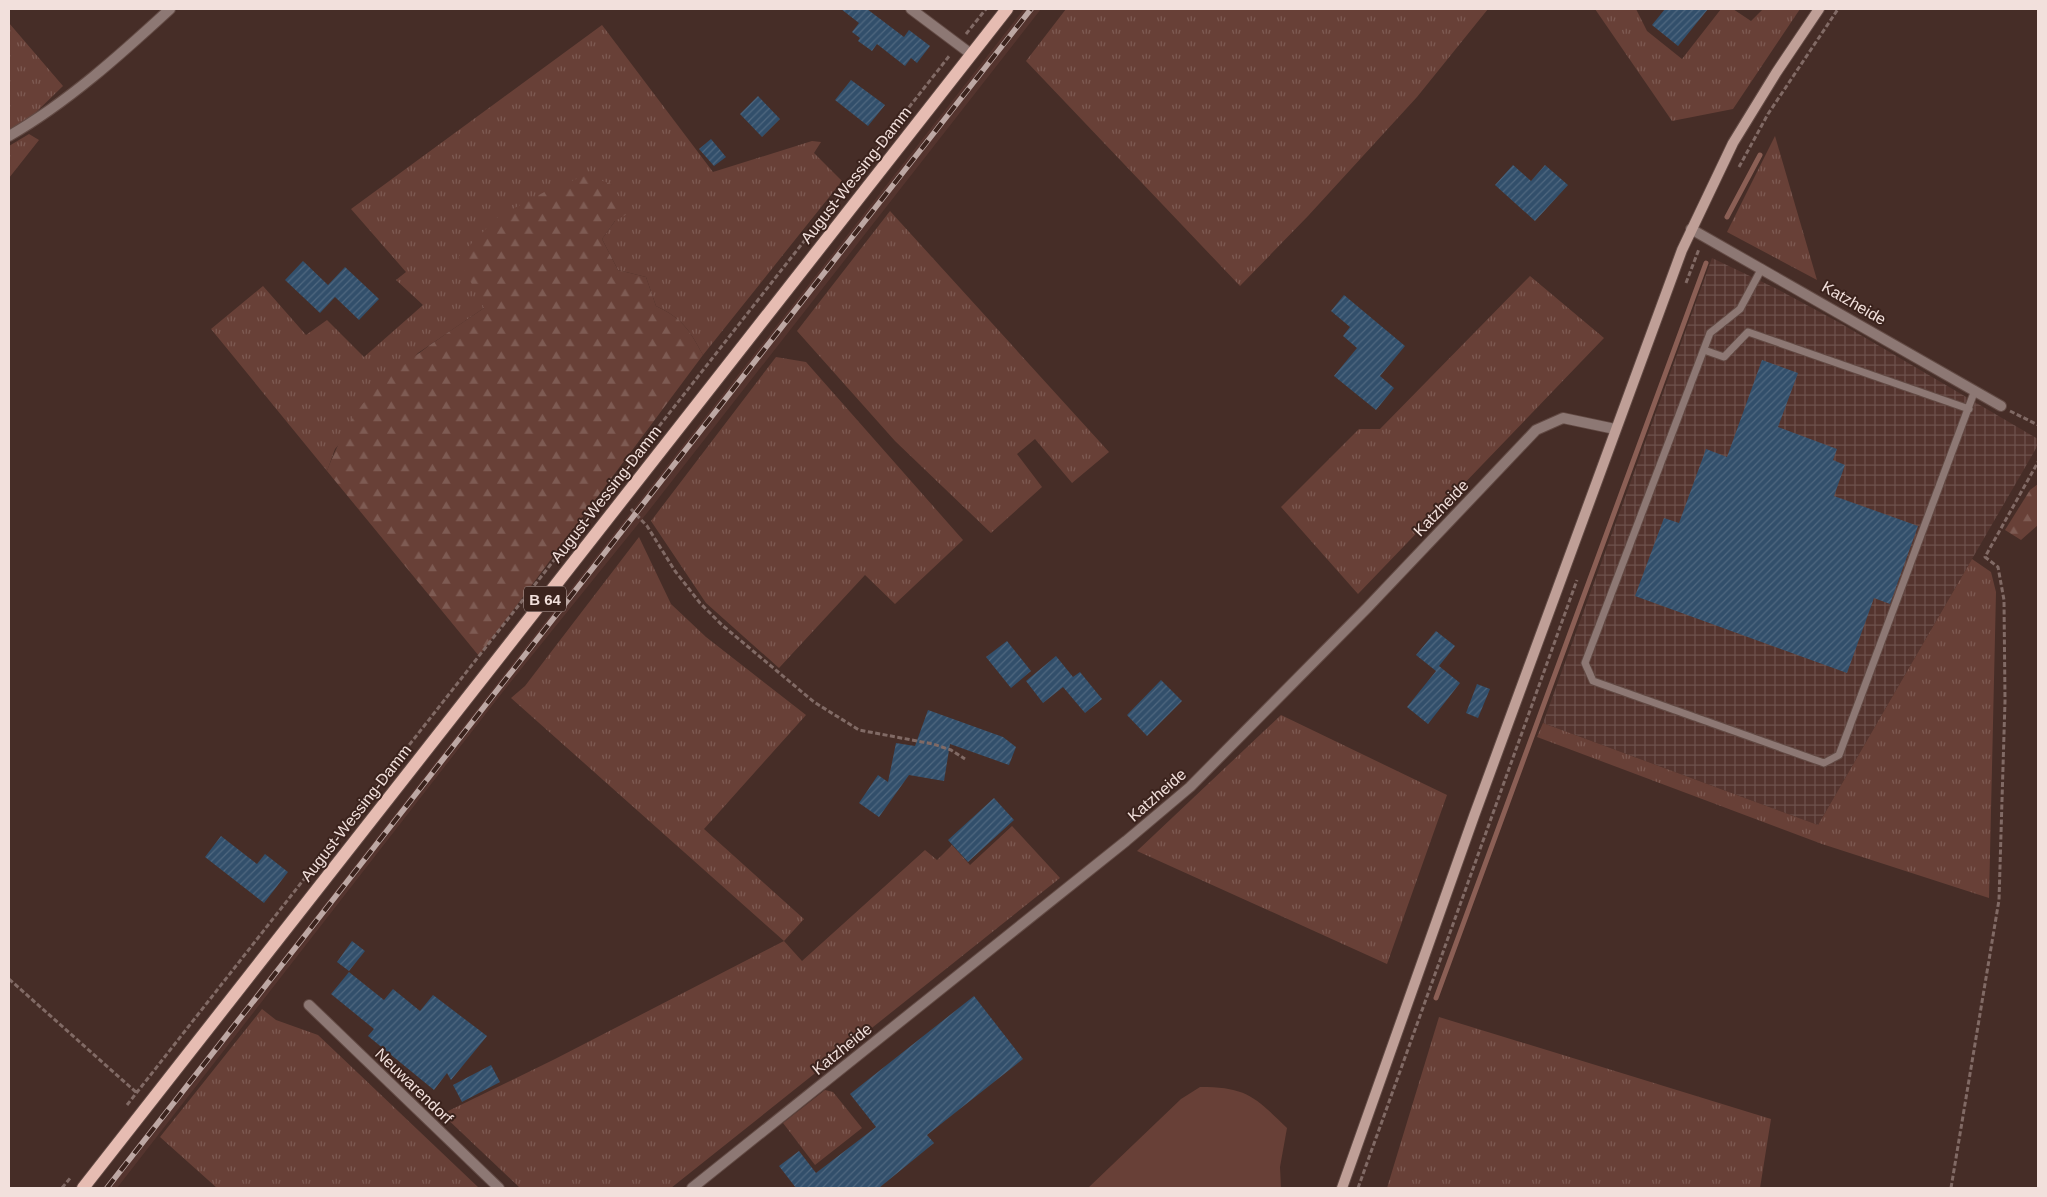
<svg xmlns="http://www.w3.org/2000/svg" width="2047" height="1197" font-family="Helvetica,sans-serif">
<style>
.built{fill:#54342e}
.industrial{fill:url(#industrial-grid)}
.grass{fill:url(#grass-tufts)}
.forest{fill:url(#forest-firs)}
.pitch{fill:#684037}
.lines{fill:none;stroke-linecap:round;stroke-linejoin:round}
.stream{stroke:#8b5f55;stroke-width:5}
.building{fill:url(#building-hatch)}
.lane-casing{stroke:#624a44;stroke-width:9}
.street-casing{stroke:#624a44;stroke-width:12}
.secondary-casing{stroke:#624a44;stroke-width:12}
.primary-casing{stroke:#624a44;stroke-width:14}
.path{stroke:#816a65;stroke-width:3;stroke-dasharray:5 2.5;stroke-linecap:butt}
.lane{stroke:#8d7874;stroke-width:7}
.street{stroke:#8d7874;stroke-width:10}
.secondary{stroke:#bf9f97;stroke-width:10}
.primary{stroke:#e6bcb2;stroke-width:12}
.rail-casing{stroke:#bda8a4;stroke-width:5.5}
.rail{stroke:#3b231d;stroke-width:4;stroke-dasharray:11;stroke-linecap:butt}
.labels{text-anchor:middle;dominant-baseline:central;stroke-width:4;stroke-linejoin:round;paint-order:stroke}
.shield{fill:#3b231d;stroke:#bba7a3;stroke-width:1}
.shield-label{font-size:15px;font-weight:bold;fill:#f2e0dc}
.street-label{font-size:16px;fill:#f2e0dc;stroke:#3b231d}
</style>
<defs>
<pattern id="industrial-grid" width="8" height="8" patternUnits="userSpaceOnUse" patternTransform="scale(1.25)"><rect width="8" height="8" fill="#54342e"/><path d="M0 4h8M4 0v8" fill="none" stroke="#6d514c"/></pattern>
<pattern id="grass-tufts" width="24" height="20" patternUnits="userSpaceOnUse" patternTransform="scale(1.25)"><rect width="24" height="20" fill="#684037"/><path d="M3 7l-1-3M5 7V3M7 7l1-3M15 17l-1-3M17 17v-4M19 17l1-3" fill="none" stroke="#7e5b53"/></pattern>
<pattern id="forest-firs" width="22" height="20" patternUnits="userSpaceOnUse" patternTransform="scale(1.25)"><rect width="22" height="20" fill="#684037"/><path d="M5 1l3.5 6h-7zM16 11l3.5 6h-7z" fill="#7e5b53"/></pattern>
<pattern id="building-hatch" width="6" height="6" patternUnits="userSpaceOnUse" patternTransform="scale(1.25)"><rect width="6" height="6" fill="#324f6b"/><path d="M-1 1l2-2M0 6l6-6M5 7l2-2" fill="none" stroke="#506880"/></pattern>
</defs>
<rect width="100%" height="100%" fill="#462d27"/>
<!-- built -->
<path class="built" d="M 1024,9 L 1041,9 L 647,513 L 505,689 L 117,1188 L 103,1188 Z"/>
<!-- industrial -->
<path class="industrial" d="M 1712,258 L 1775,288 L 1840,323 L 2038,439 L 2038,445 L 1818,825 L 1543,723 Z"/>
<!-- grass -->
<path class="grass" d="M 1066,9 L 1488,9 L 1417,97 L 1308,216 L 1240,286 L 1026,61 Z
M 1595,9 L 1636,9 L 1647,31 L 1682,59 L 1721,9 L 1733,9 L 1751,21 L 1763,9 L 1800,9 L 1733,109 L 1672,121 Z
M 9,23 L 63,86 L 27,121 L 9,130 Z
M 602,25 L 713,172 L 812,141 L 821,142 L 814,153 L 842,181 L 703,355 C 689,329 683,319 656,306 L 646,277 L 618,270 L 602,239 L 615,221 L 611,184 L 484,308 L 418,353 L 335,449 L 327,471 L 211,329 L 263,286 L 306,335 L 327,320 L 364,357 L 423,305 L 396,280 L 406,272 L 351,209 Z
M 29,134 L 39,140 L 9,178 L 9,146 Z
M 1775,136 L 1817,280 L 1727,232 Z
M 890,211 L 1109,452 L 1072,483 L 1035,439 L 1017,454 L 1042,487 L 991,533 L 895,441 L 797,331 Z
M 1530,276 L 1604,338 L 1358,594 L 1281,507 L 1359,429 L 1380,429 Z
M 776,357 L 806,362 L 963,540 L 895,604 L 865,575 L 779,668 L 706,603 L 651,521 Z
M 639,537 L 671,604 L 706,637 L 806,715 L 704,829 L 804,919 L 784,941 L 802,961 L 925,850 L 937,860 L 952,845 L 970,865 L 1012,826 L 1060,878 L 671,1188 L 520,1188 L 442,1114 L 555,1059 L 784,941 L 511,698 L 525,686 Z
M 1972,559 L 1991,572 L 1996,592 L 1989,898 L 1822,844 L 1537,737 L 1543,723 L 1818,825 Z
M 1281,715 L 1447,795 L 1387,964 L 1137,851 Z
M 262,1009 L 276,1020 L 318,1035 L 479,1188 L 217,1188 L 160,1137 Z
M 1439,1017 L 1771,1119 L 1760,1188 L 1387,1188 Z
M 825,1090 L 833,1092 L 862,1128 L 815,1165 L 783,1123 Z"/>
<!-- forest -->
<path class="forest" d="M 587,175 L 611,184 L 629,213 L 615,221 L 602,239 L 618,270 L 646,277 L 656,306 C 683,319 689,329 703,355 L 479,656 L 327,471 C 335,450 351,416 366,400 C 400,363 443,336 484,308 L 458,257 L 498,217 L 550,189 Z
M 2038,484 L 2038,525 L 2021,540 L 2005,530 L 2030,490 Z"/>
<!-- pitch -->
<path class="pitch" d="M 1200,1087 C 1247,1087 1255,1097 1287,1128 L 1280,1167 L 1281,1188 L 1088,1188 L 1181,1099 Z"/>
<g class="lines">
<!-- stream -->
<path class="stream" d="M 1727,217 L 1760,155
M 1436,998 L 1706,263"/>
</g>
<!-- building -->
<path class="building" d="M 841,9 L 867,9 L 904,37 L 909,30 L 930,46 L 917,63 L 911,58 L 905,66 L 877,44 L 872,51 L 858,41 L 860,38 L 852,32 L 859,23 Z
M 1665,9 L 1708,9 L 1678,46 L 1652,25 Z
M 851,80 L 885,105 L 868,126 L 835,100 Z
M 758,96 L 780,119 L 762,137 L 740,114 Z
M 711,139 L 726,157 L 714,166 L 699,149 Z
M 1513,165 L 1531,181 L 1545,165 L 1568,185 L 1535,221 L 1495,185 Z
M 303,261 L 328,285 L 345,267 L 379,299 L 359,320 L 335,297 L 320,313 L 285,280 Z
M 1344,295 L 1405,346 L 1380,376 L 1394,388 L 1376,410 L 1334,376 L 1357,348 L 1343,336 L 1350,327 L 1331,311 Z
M 1762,360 L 1798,373 L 1778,427 L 1837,449 L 1833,460 L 1845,465 L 1834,496 L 1918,526 L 1890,604 L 1874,598 L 1847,673 L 1635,596 L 1664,518 L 1679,523 L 1706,449 L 1727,457 Z
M 1436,631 L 1455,646 L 1439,666 L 1460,683 L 1428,724 L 1407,707 L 1436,671 L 1416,655 Z
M 1007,641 L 1031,671 L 1011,688 L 986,657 Z
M 1056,656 L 1073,677 L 1080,672 L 1102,699 L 1085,713 L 1063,687 L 1043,703 L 1026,681 Z
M 1161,680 L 1182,701 L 1147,736 L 1127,715 Z
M 1477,684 L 1490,689 L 1478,718 L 1466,713 Z
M 928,710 L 1003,737 L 1016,747 L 1009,765 L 950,744 L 944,781 L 909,775 L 879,817 L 859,803 L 878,775 L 888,782 L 896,743 L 915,746 Z
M 994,798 L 1014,820 L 968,862 L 948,840 Z
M 221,836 L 257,864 L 265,854 L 288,872 L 264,903 L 205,857 Z
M 352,941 L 365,951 L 349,971 L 337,962 Z
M 349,972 L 384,1000 L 393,989 L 420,1011 L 433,995 L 487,1036 L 451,1080 L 447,1073 L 434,1090 L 368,1036 L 374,1029 L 331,994 Z
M 974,996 L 1023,1059 L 927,1135 L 934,1143 L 879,1188 L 796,1188 L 779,1166 L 799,1151 L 816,1173 L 876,1127 L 850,1094 Z
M 491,1065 L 500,1082 L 462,1102 L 453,1085 Z"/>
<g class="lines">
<defs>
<path id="lane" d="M 1762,268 L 1740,309 L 1710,333 L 1585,663 L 1593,681 L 1824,763 L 1839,755 L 1975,390
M 1704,350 L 1724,357 L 1748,332 L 1969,409"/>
<path id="street" d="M 911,9 L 971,54
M 9,136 C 68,102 120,55 170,9
M 1691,229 L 2001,406
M 309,1005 L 499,1188
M 692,1188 L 1126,841 L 1190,787 L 1367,608 L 1536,430 L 1563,418 L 1615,429"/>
<path id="secondary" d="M 1342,1188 L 1474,816 L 1682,250 L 1733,143 L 1776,73 L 1819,9"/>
<path id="primary" d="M 83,1188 L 1007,9"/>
</defs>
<!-- lane casing -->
<use href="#lane" class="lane-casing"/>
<!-- street casing -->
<use href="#street" class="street-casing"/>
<!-- secondary casing -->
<use href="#secondary" class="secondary-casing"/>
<!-- primary casing -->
<use href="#primary" class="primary-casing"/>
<!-- path -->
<path class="path" d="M 966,34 L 986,9
M 1739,167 L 1768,114 L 1838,9
M 1686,283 L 1699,249
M 2010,411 L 2038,425
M 631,509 L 647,526 L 675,571 L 700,603 L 722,625 L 814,702 L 859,730 L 933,744 L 951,750 L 965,759
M 9,979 L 137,1093
M 127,1105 L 950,55
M 62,1188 L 71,1177
M 1358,1188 L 1577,580
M 1951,1188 L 1999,900 L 2005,701 L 2004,600 L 1998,567 L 1985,557 L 2038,462"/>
<!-- lane -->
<use href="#lane" class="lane"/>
<!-- street -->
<use href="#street" class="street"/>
<!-- secondary -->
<use href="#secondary" class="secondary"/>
<!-- primary -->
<use href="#primary" class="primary"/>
<defs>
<path id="rail" d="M 107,1188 L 1031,9"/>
</defs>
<!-- rail casing -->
<use href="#rail" class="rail-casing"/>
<!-- rail -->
<use href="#rail" class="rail"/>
</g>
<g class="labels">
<!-- shield labels -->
<rect class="shield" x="524" y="586.5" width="42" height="25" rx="4"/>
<g class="shield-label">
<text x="545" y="599">B 64</text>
</g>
<!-- street labels -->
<g class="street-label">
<text transform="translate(856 175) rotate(-52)">August-Wessing-Damm</text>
<text transform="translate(1854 303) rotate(30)">Katzheide</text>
<text transform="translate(606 494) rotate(-52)">August-Wessing-Damm</text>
<text transform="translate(1441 508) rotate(-46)">Katzheide</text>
<text transform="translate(1157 795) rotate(-41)">Katzheide</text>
<text transform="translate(356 813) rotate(-52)">August-Wessing-Damm</text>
<text transform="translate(842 1049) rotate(-39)">Katzheide</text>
<text transform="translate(414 1086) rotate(44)">Neuwarendorf</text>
</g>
</g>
<!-- border -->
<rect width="2047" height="1197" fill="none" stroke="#f2e0dc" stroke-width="20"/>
</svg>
